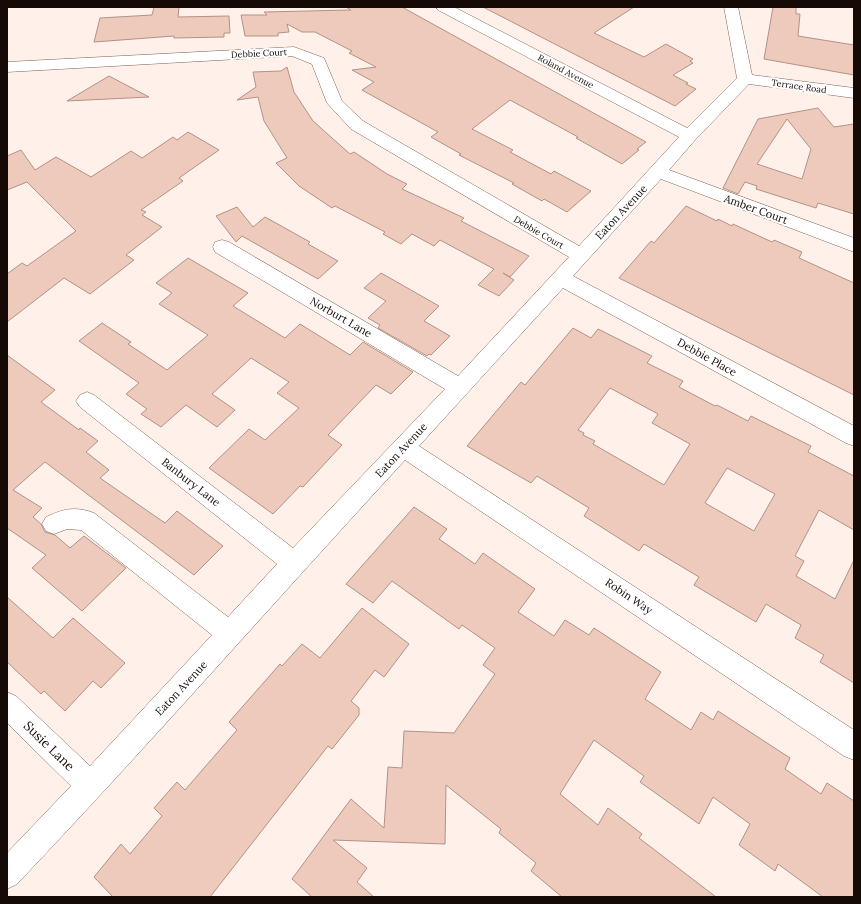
<svg xmlns="http://www.w3.org/2000/svg" width="861" height="904" font-family="Lora,serif">
<style>
.building{fill:#eecabd;stroke:#b39285;fill-rule:evenodd}
.lines{fill:none;stroke-linecap:round;stroke-linejoin:round}
.minor-casing{stroke:#7f6154;stroke-width:1}
.minor{fill:#fff;fill-rule:evenodd}
.labels{text-anchor:middle;dominant-baseline:central;stroke-width:4;stroke-linejoin:round;paint-order:stroke}
.far-street-label{font-size:9px;fill:#150a06;stroke:#fff}
.street-label{font-size:11px;fill:#150a06;stroke:#fff}
.near-street-label{font-size:13px;fill:#150a06;stroke:#fff}
</style>
<rect width="100%" height="100%" fill="#fff0ea"/>
<!-- building -->
<path class="building" d="M 154,7 L 179,7 L 178,17 L 229,16 L 230,33 L 224,33 L 224,37 L 174,38 L 174,36 L 94,42 L 100,18 L 152,15 Z
M 346,7 L 402,7 L 646,142 L 637,149 L 639,150 L 622,164 L 576,138 L 578,137 L 510,100 L 472,129 L 513,150 L 510,152 L 551,174 L 554,171 L 591,191 L 567,212 L 544,199 L 542,201 L 512,184 L 514,183 L 459,155 L 461,154 L 431,137 L 438,132 L 362,90 L 374,82 L 352,70 L 376,67 L 349,53 L 352,51 L 315,32 L 302,32 L 287,24 L 289,32 L 278,33 L 278,36 L 245,36 L 241,15 L 267,15 L 264,12 L 351,10 Z
M 483,7 L 634,7 L 594,33 L 644,57 L 666,44 L 693,59 L 690,61 L 693,63 L 673,75 L 688,83 L 686,84 L 696,89 L 675,106 Z
M 773,7 L 796,7 L 796,14 L 800,14 L 798,36 L 854,45 L 854,75 L 764,59 Z
M 287,67 L 294,92 L 313,121 L 350,154 L 354,152 L 387,174 L 407,184 L 402,189 L 464,218 L 461,221 L 529,256 L 510,277 L 503,273 L 514,280 L 499,296 L 478,285 L 494,269 L 440,240 L 434,246 L 412,234 L 401,244 L 383,234 L 385,232 L 335,206 L 332,208 L 299,186 L 276,163 L 287,158 L 264,121 L 258,97 L 237,100 L 256,87 L 253,72 L 281,71 Z
M 109,76 L 149,97 L 67,101 Z
M 818,108 L 834,127 L 854,124 L 854,214 L 818,203 L 816,208 L 756,189 L 757,186 L 745,182 L 738,194 L 723,188 L 758,119 ZM 787,119 L 811,149 L 802,179 L 757,164 Z
M 188,132 L 219,150 L 179,178 L 183,181 L 141,210 L 146,212 L 142,215 L 162,227 L 126,255 L 134,260 L 90,294 L 64,278 L 7,322 L 7,274 L 22,263 L 27,266 L 76,231 L 27,182 L 7,190 L 7,156 L 21,150 L 35,170 L 56,157 L 91,177 L 131,151 L 142,158 L 173,137 L 177,140 Z
M 686,206 L 717,221 L 718,219 L 732,226 L 733,224 L 772,242 L 774,240 L 802,252 L 799,258 L 854,283 L 854,395 L 619,278 L 651,241 L 654,243 Z
M 237,207 L 253,227 L 265,217 L 310,242 L 308,244 L 338,261 L 318,279 L 242,236 L 236,242 L 216,216 Z
M 188,258 L 248,293 L 233,306 L 285,338 L 300,324 L 350,355 L 363,342 L 413,372 L 391,394 L 376,385 L 328,435 L 342,445 L 303,487 L 300,486 L 273,514 L 209,468 L 249,429 L 265,440 L 299,408 L 277,393 L 289,382 L 251,358 L 212,394 L 235,410 L 217,427 L 186,405 L 161,427 L 141,414 L 147,409 L 126,394 L 139,383 L 79,341 L 102,323 L 131,342 L 128,344 L 167,370 L 208,335 L 159,304 L 172,293 L 156,283 Z
M 381,273 L 439,306 L 424,321 L 450,336 L 431,355 L 429,354 L 427,356 L 378,328 L 380,325 L 368,318 L 386,301 L 364,288 Z
M 573,328 L 591,338 L 598,329 L 652,356 L 647,363 L 683,381 L 679,387 L 715,406 L 717,405 L 748,421 L 751,416 L 811,446 L 808,452 L 854,476 L 854,530 L 819,510 L 795,556 L 804,561 L 796,576 L 835,599 L 854,560 L 854,683 L 820,662 L 824,655 L 795,638 L 801,625 L 766,604 L 756,622 L 694,585 L 699,577 L 644,544 L 639,551 L 584,516 L 589,508 L 537,476 L 531,483 L 467,446 L 521,382 L 525,385 ZM 610,388 L 658,414 L 652,423 L 690,444 L 664,485 L 593,444 L 595,441 L 583,435 L 584,433 L 578,430 ZM 727,468 L 775,494 L 754,531 L 705,503 Z
M 7,355 L 55,390 L 41,402 L 79,430 L 80,428 L 98,441 L 86,452 L 109,470 L 100,478 L 165,523 L 177,511 L 223,546 L 194,575 L 45,462 L 13,490 L 42,508 L 33,517 L 41,524 L 45,532 L 55,535 L 70,548 L 84,536 L 126,568 L 82,611 L 32,568 L 46,555 L 7,528 Z
M 414,507 L 447,529 L 439,539 L 475,564 L 483,553 L 535,589 L 518,612 L 554,636 L 565,620 L 589,635 L 594,628 L 661,672 L 645,699 L 691,730 L 701,712 L 713,720 L 718,711 L 790,758 L 785,769 L 821,794 L 827,783 L 854,801 L 854,897 L 823,897 L 778,864 L 775,871 L 739,845 L 750,824 L 713,797 L 699,824 L 640,782 L 644,776 L 594,740 L 560,794 L 598,825 L 608,808 L 642,834 L 639,838 L 716,897 L 562,897 L 531,871 L 536,863 L 499,833 L 501,829 L 446,785 L 445,844 L 333,840 L 367,868 L 357,882 L 374,897 L 312,897 L 292,879 L 351,799 L 384,828 L 388,767 L 402,768 L 404,731 L 454,733 L 495,674 L 483,665 L 495,648 L 462,625 L 459,629 L 392,581 L 373,603 L 346,584 Z
M 7,597 L 53,638 L 73,618 L 125,663 L 101,688 L 93,681 L 65,711 L 44,691 L 41,694 L 7,662 Z
M 362,608 L 409,644 L 384,677 L 375,670 L 351,701 L 359,708 L 359,715 L 332,749 L 328,746 L 210,897 L 113,897 L 94,877 L 121,844 L 130,854 L 162,816 L 154,808 L 177,782 L 185,790 L 237,730 L 229,722 L 280,664 L 282,666 L 302,644 L 320,658 Z"/>
<g class="lines">
<defs>
<path id="minor" d="M 436,7 L 454,7 L 687,128 L 737,78 L 724,7 L 738,7 L 752,75 L 854,88 L 854,98 L 749,84 L 695,140 L 669,170 L 854,238 L 854,252 L 661,179 L 573,276 L 854,426 L 854,446 L 846,443 L 563,288 L 419,446 L 854,730 L 854,760 L 844,756 L 405,460 C 275,601 149,745 17,884 L 7,889 L 7,853 L 71,786 L 7,723 L 7,692 L 16,696 L 90,766 L 212,635 L 81,530 L 67,529 L 54,534 L 46,531 L 42,524 L 46,517 C 63,509 75,506 94,513 L 228,617 L 277,564 L 80,407 L 76,401 L 80,395 L 87,392 L 94,395 L 293,548 L 445,389 L 215,252 L 213,247 L 215,242 L 222,240 L 229,242 L 458,376 L 569,257 L 351,129 L 327,103 L 312,64 L 292,56 L 7,72 L 7,62 L 294,47 L 324,58 L 342,101 L 363,121 L 579,246 L 679,137 L 438,10 Z"/>
</defs>
<!-- minor casing -->
<use href="#minor" class="minor-casing"/>
<!-- minor -->
<use href="#minor" class="minor"/>
</g>
<g class="labels">
<!-- far-street labels -->
<g class="far-street-label">
<text transform="translate(259 53) rotate(-3)">Debbie Court</text>
<text transform="translate(566 71) rotate(28)">Roland Avenue</text>
<text transform="translate(799 86) rotate(8)">Terrace Road</text>
<text transform="translate(539 232) rotate(30)">Debbie Court</text>
</g>
<!-- street labels -->
<g class="street-label">
<text transform="translate(756 209) rotate(20)">Amber Court</text>
<text transform="translate(621 212) rotate(-47)">Eaton Avenue</text>
<text transform="translate(341 317) rotate(30)">Norburt Lane</text>
<text transform="translate(707 357) rotate(29)">Debbie Place</text>
<text transform="translate(401 450) rotate(-47)">Eaton Avenue</text>
<text transform="translate(191 482) rotate(38)">Banbury Lane</text>
<text transform="translate(629 596) rotate(34)">Robin Way</text>
<text transform="translate(181 688) rotate(-47)">Eaton Avenue</text>
</g>
<!-- near-street labels -->
<g class="near-street-label">
<text transform="translate(49 746) rotate(44)">Susie Lane</text>
</g>
</g>
<!-- border -->
<rect width="861" height="904" fill="none" stroke="#150a06" stroke-width="16"/>
</svg>
